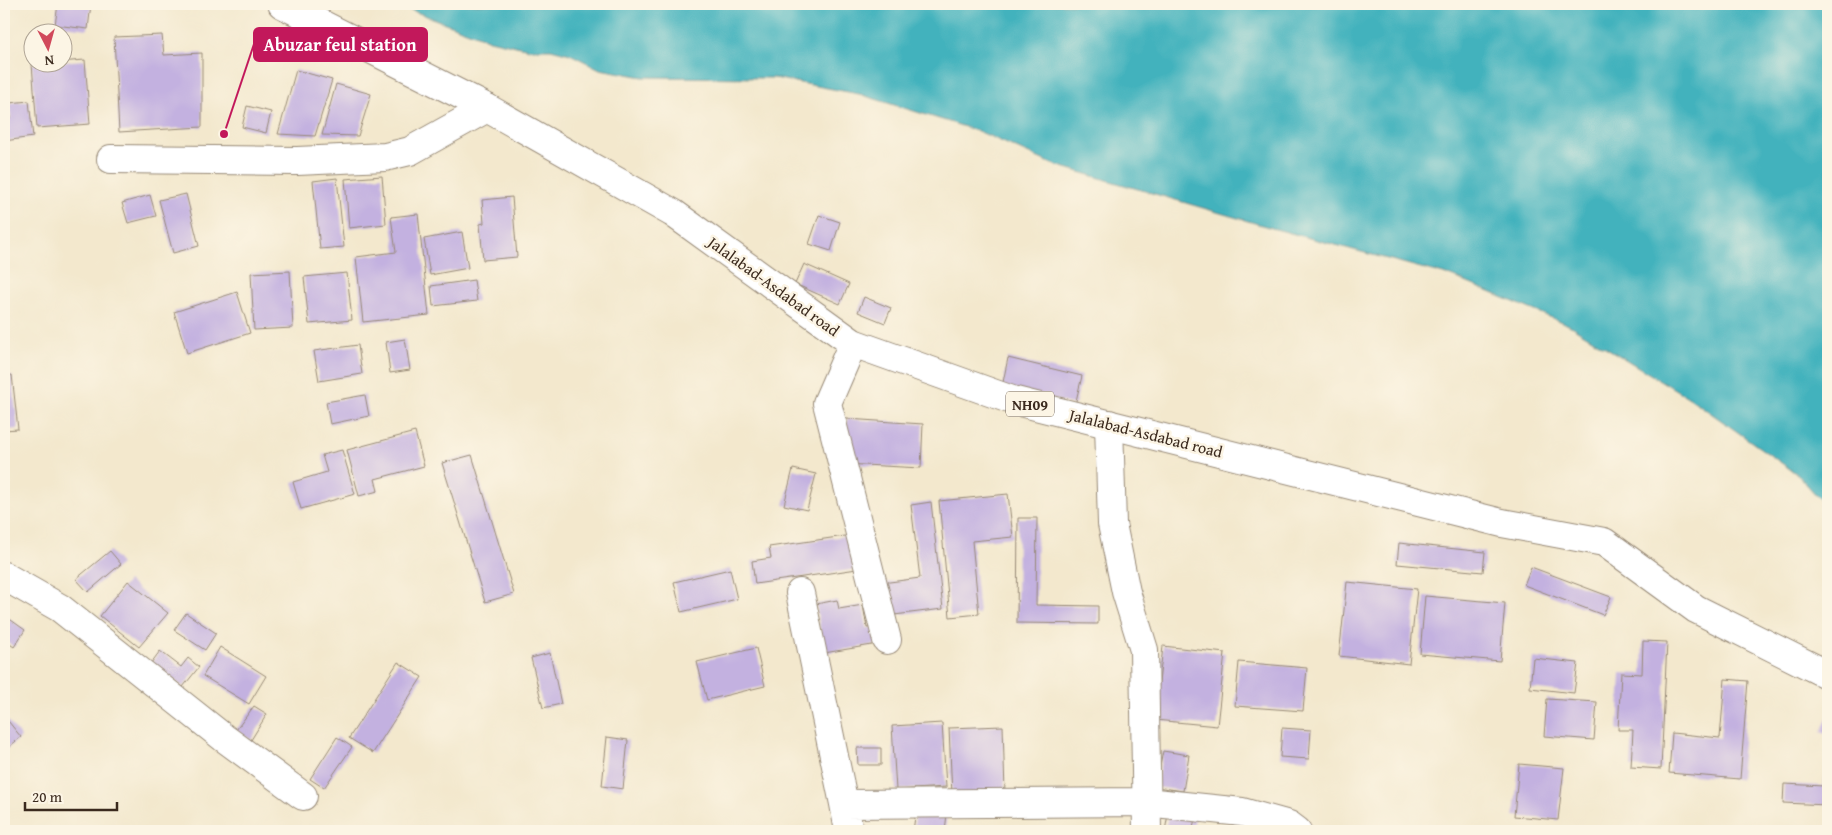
<svg xmlns="http://www.w3.org/2000/svg" width="1832" height="835" font-family="'Gentium Book Plus',serif">
<style>
.water{fill:#43b2bd;stroke:#3f6e6e}
.building{fill:#c3b1e0}
.lines{fill:none;stroke-linecap:round;stroke-linejoin:round}
.street-casing{stroke:#978976;stroke-width:30}
.primary-casing{stroke:#978976;stroke-width:30}
.street{stroke:#fff;stroke-width:28}
.primary{stroke:#fff;stroke-width:28}
.labels{text-anchor:middle;dominant-baseline:central;stroke-width:5;stroke-linejoin:round;paint-order:stroke}
.shield{fill:#fcf5e5;stroke:#75675a;stroke-width:1}
.shield-label{font-size:15px;font-weight:bold;fill:#3b2a1e}
.street-label{font-size:16px;fill:#3b2a1e;stroke:#fcf5e5}
.leader{fill:none;stroke:#c2185b;stroke-width:2}
.callout-dot{fill:#c2185b;stroke:#fcf5e5;stroke-width:2}
.callout{fill:#c2185b;stroke:#c2185b;stroke-width:2}
.callout-label{font-size:18px;text-anchor:middle;font-weight:bold;fill:#fff}
</style>
<rect width="100%" height="100%" fill="#fcf5e5"/>
<filter id="ink" filterUnits="userSpaceOnUse"><feTurbulence type="fractalNoise" baseFrequency=".02" numOctaves="2"/><feDisplacementMap in="SourceGraphic" scale="10" xChannelSelector="R" yChannelSelector="G"/><feConvolveMatrix kernelMatrix="1 2 1 2 8 2 1 2 1" color-interpolation-filters="sRGB"/></filter>
<filter id="wash" filterUnits="userSpaceOnUse"><feTurbulence type="fractalNoise" baseFrequency=".0096" numOctaves="4" result="noise"/><feDisplacementMap in="SourceGraphic" scale="20" xChannelSelector="R" yChannelSelector="G"/><feGaussianBlur stdDeviation="1.12" result="paint"/><feColorMatrix in="noise" values="0 0 0 0 0 0 0 0 0 0 0 0 0 0 0 0 0 1.4 0 .05"/><feComposite in="paint" operator="in"/></filter>
<g filter="url(#wash)">
<rect width="100%" height="100%" fill="#f3e8cd"/>
<!-- water -->
<path class="water" d="M 395,4 L 1828,4 L 1828,501 L 1820,499 L 1797,474 L 1691,399 L 1569,325 L 1451,276 L 1272,228 L 1052,164 L 978,131 L 859,94 L 774,78 L 643,77 L 600,69 L 570,54 L 551,49 L 529,49 L 490,40 Z"/>
<g id="blocks">
<!-- building -->
<path class="building" d="M 58,4 L 91,4 L 88,29 L 55,25 Z
M 162,35 L 164,55 L 202,53 L 202,127 L 119,132 L 114,37 Z
M 85,60 L 90,124 L 37,128 L 32,64 Z
M 296,70 L 332,80 L 315,136 L 278,134 Z
M 336,84 L 371,94 L 358,136 L 322,135 Z
M 29,101 L 33,137 L 4,141 L 4,119 L 11,118 L 9,103 Z
M 247,106 L 271,112 L 266,133 L 242,127 Z
M 382,176 L 386,224 L 349,228 L 345,179 Z
M 337,178 L 344,247 L 320,249 L 313,181 Z
M 186,194 L 199,246 L 173,253 L 159,200 Z
M 150,195 L 156,216 L 128,223 L 122,203 Z
M 512,197 L 517,257 L 483,260 L 480,224 L 484,223 L 482,200 Z
M 418,214 L 429,315 L 363,322 L 356,257 L 396,252 L 391,217 Z
M 819,215 L 840,222 L 831,251 L 809,244 Z
M 462,232 L 468,268 L 430,275 L 424,239 Z
M 804,264 L 849,284 L 840,304 L 795,284 Z
M 290,271 L 293,328 L 254,330 L 251,273 Z
M 347,273 L 352,320 L 309,324 L 304,277 Z
M 4,277 L 6,277 L 6,310 L 4,310 Z
M 474,280 L 477,301 L 433,306 L 431,286 Z
M 237,292 L 250,333 L 187,353 L 174,312 Z
M 864,297 L 891,308 L 885,323 L 858,312 Z
M 405,339 L 410,370 L 390,373 L 386,342 Z
M 358,345 L 362,374 L 319,381 L 314,351 Z
M 1008,358 L 1082,376 L 1075,405 L 1002,387 Z
M 12,375 L 18,429 L 4,430 L 4,376 Z
M 365,395 L 369,416 L 330,424 L 326,402 Z
M 847,419 L 923,424 L 921,468 L 845,464 Z
M 415,432 L 424,466 L 375,479 L 378,491 L 359,496 L 347,450 Z
M 342,450 L 355,494 L 301,509 L 293,482 L 327,472 L 322,455 Z
M 472,455 L 514,594 L 485,602 L 442,463 Z
M 793,469 L 816,474 L 807,510 L 784,505 Z
M 1008,494 L 1013,537 L 972,541 L 979,614 L 950,617 L 939,501 Z
M 931,502 L 943,609 L 886,616 L 882,583 L 920,578 L 911,505 Z
M 1018,518 L 1037,518 L 1036,605 L 1098,606 L 1098,624 L 1017,623 Z
M 852,535 L 857,569 L 755,584 L 752,561 L 771,558 L 769,547 Z
M 1399,543 L 1485,552 L 1483,572 L 1397,564 Z
M 110,551 L 121,564 L 88,592 L 76,579 Z
M 1531,567 L 1611,597 L 1603,615 L 1524,585 Z
M 730,569 L 737,599 L 681,612 L 674,582 Z
M 128,581 L 168,613 L 139,647 L 100,616 Z
M 1347,582 L 1417,589 L 1409,664 L 1339,656 Z
M 1425,596 L 1505,603 L 1500,661 L 1420,654 Z
M 837,600 L 839,609 L 863,605 L 867,628 L 875,627 L 878,644 L 824,653 L 816,604 Z
M 186,613 L 216,633 L 205,650 L 174,630 Z
M 4,615 L 25,630 L 14,647 L 4,640 Z
M 1643,641 L 1667,642 L 1661,769 L 1631,767 L 1633,730 L 1618,730 L 1621,673 L 1642,674 Z
M 1163,646 L 1225,653 L 1217,726 L 1155,720 Z
M 220,647 L 266,676 L 249,704 L 203,676 Z
M 756,648 L 765,686 L 707,700 L 697,662 Z
M 160,651 L 181,667 L 188,658 L 199,667 L 183,687 L 151,663 Z
M 550,653 L 561,704 L 543,708 L 531,658 Z
M 1533,658 L 1578,663 L 1574,693 L 1530,688 Z
M 398,662 L 422,677 L 373,753 L 349,738 Z
M 1239,662 L 1307,668 L 1303,711 L 1235,706 Z
M 1725,679 L 1748,681 L 1740,779 L 1669,773 L 1672,733 L 1720,738 Z
M 1547,699 L 1597,702 L 1594,740 L 1544,736 Z
M 254,706 L 267,714 L 251,740 L 236,730 Z
M 4,716 L 21,737 L 4,751 Z
M 1828,717 L 1828,735 L 1821,732 Z
M 942,723 L 946,787 L 896,790 L 892,726 Z
M 1003,726 L 1005,793 L 952,795 L 949,728 Z
M 1282,728 L 1311,730 L 1309,759 L 1280,757 Z
M 337,737 L 352,747 L 324,788 L 310,779 Z
M 607,737 L 628,740 L 623,789 L 602,786 Z
M 857,748 L 881,748 L 881,765 L 858,765 Z
M 1163,751 L 1189,755 L 1183,791 L 1156,787 Z
M 1519,764 L 1564,768 L 1558,820 L 1514,816 Z
M 1824,775 L 1828,776 L 1828,805 L 1783,803 L 1784,784 L 1824,786 Z
M 1169,809 L 1196,815 L 1192,831 L 1165,831 Z
M 916,810 L 947,814 L 945,831 L 913,831 Z"/>
</g>
</g>
<g filter="url(#ink)">
<use href="#blocks" fill-opacity="0" stroke="#978976" stroke-width="1"/>
<g class="lines">
<defs>
<path id="street" d="M 111,159 L 297,161 L 385,157 L 410,151 L 487,108
M 853,343 L 827,403 L 887,640
M 1109,424 L 1112,524 L 1126,592 L 1144,650 L 1147,831
M 4,576 L 60,608 L 224,738 L 303,796
M 800,593 L 844,804
M 849,831 L 844,804 L 1146,802 L 1242,812 L 1289,825 L 1297,831"/>
<path id="primary" d="M 282,4 L 487,108 L 673,213 L 853,343 L 1012,400 L 1502,523 L 1604,542 L 1696,609 L 1828,675"/>
</defs>
<!-- street casing -->
<use href="#street" class="street-casing"/>
<!-- primary casing -->
<use href="#primary" class="primary-casing"/>
<!-- street -->
<use href="#street" class="street"/>
<!-- primary -->
<use href="#primary" class="primary"/>
</g>
</g>
<g class="labels">
<!-- shield labels -->
<rect class="shield" x="1006" y="391.5" width="48" height="25" rx="4"/>
<g class="shield-label">
<text x="1030" y="404">NH09</text>
</g>
<!-- street labels -->
<g class="street-label">
<text transform="translate(774 286) rotate(36)">Jalalabad-Asdabad road</text>
<text transform="translate(1146 433) rotate(14)">Jalalabad-Asdabad road</text>
</g>
</g>
<!-- callouts -->
<path class="leader" d="M224 134L254 44"/>
<circle class="callout-dot" cx="224" cy="134" r="5"/>
<rect class="callout" x="254" y="28" width="173" height="33" rx="5"/>
<g class="callout-label">
<text x="340" y="51">Abuzar feul station</text>
</g>
<!-- margin -->
<rect width="1832" height="835" fill="none" stroke="#fcf5e5" stroke-width="20"/>
<!-- north arrow -->
<g transform="translate(48 48) rotate(174)"><circle r="24" fill="#fcf5e5" stroke="#afa495"/>
<path d="M0-4L9 19L0 12L-9 19Z" fill="#d1495b"/>
<text y="-8" font-size="14" font-weight="bold" text-anchor="middle" fill="#3b2a1e">N</text>
</g>
<!-- scale -->
<path d="M25 802v8h92v-8" fill="none" stroke="#3b2a1e" stroke-width="2.5"/>
<text x="32" y="802" font-size="15" fill="#3b2a1e" stroke="#fcf5e5" stroke-width="4" paint-order="stroke">20 m</text>
</svg>
